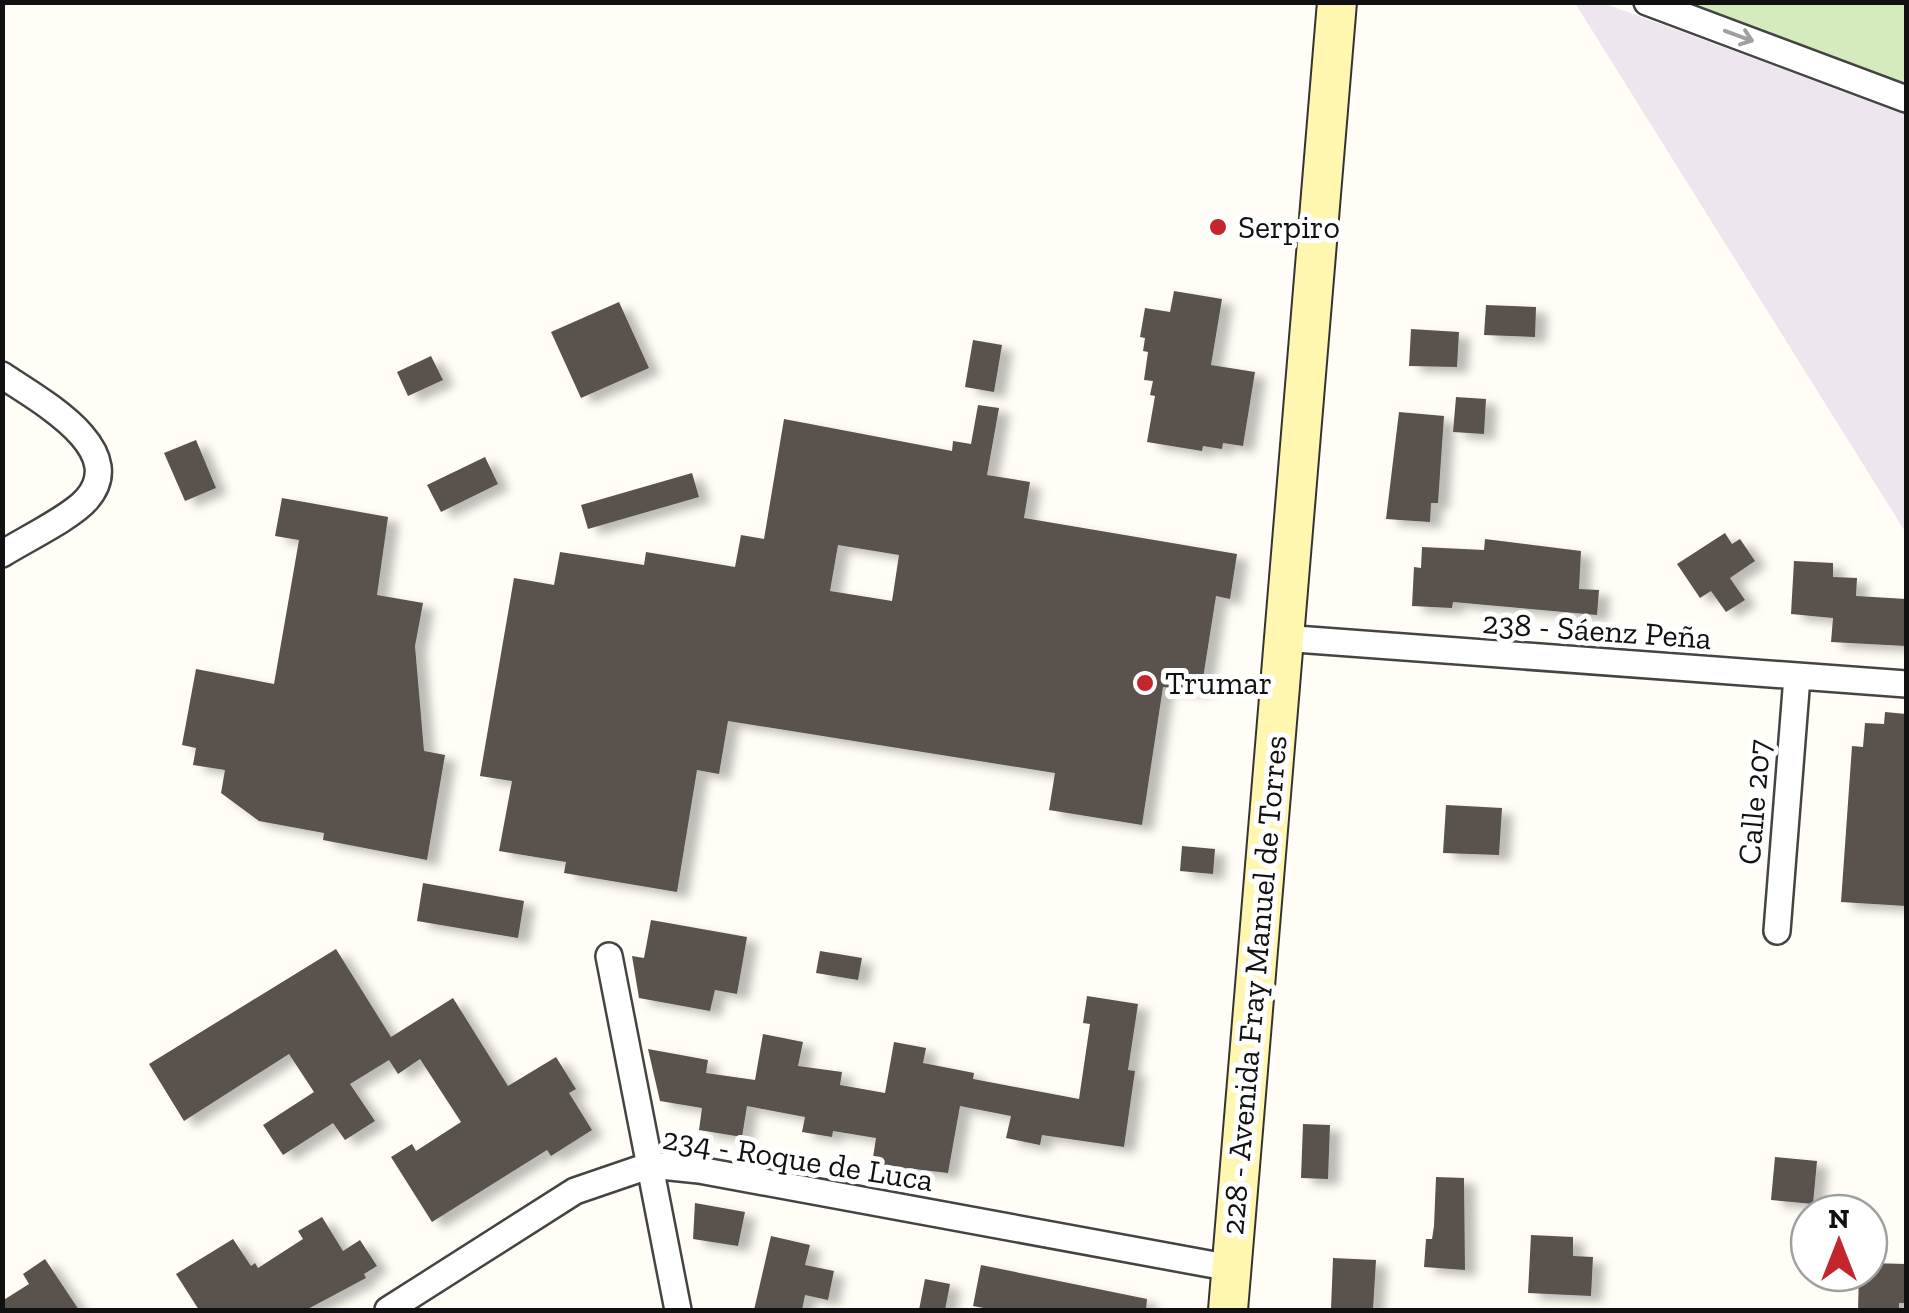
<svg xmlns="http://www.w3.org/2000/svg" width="1909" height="1313" font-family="'Zilla Slab',serif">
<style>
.industrial{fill:#eee6ef}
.green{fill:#d5ebbd}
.building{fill:#5a524d;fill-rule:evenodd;filter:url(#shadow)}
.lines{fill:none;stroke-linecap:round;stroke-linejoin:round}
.street-casing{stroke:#444;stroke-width:30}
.secondary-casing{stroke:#333;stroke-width:42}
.street{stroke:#fff;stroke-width:25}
.secondary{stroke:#fff6b0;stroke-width:38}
.oneway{stroke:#a0a0a0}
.poi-dot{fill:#c4262e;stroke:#fff;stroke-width:4}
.labels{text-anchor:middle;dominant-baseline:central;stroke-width:10;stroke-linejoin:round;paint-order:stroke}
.poi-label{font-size:32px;fill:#111;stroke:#fff;text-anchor:start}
.street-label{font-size:32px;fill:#111;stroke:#fff}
</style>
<defs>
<filter id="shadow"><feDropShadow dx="11" dy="6" stdDeviation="5" flood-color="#0004"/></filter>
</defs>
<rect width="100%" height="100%" fill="#fffdf5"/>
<!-- industrial -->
<path class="industrial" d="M 1575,3 L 1603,3 L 1906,114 L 1906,533 Z"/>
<!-- green -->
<path class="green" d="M 1691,3 L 1901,3 L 1906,6 L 1906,85 Z"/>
<!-- building -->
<path class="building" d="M 1174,291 L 1222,299 L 1211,365 L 1255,372 L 1243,446 L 1223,443 L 1222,449 L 1203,446 L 1202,451 L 1147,442 L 1155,396 L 1150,395 L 1153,381 L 1144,380 L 1148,352 L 1143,351 L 1145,338 L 1140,337 L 1145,308 L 1170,312 Z
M 619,302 L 649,368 L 581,398 L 551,332 Z
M 1486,305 L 1536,307 L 1535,337 L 1484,335 Z
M 1411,329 L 1459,332 L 1457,367 L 1409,366 Z
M 973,340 L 1002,345 L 994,392 L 965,387 Z
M 431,356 L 443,380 L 408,396 L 397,372 Z
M 1456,397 L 1486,399 L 1484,434 L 1453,432 Z
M 978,405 L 999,408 L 987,475 L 1030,482 L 1024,518 L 1237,554 L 1230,599 L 1216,596 L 1201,691 L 1163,687 L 1142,825 L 1049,810 L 1055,773 L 728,721 L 719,774 L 697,770 L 677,892 L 564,873 L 566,862 L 499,851 L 512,781 L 480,776 L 514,578 L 554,585 L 560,552 L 644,565 L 646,552 L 735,567 L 741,535 L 764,539 L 784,419 L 952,451 L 953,441 L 971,444 ZM 838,545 L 899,555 L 892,601 L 830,591 Z
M 1399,412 L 1444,416 L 1438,503 L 1431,503 L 1430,522 L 1386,519 Z
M 196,440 L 216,488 L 185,501 L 164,453 Z
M 485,457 L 498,484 L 441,512 L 427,485 Z
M 692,473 L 699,497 L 588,529 L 581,505 Z
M 282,498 L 388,517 L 377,595 L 423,603 L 415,646 L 424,751 L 445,755 L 427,860 L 323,840 L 324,833 L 259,821 L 221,793 L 225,770 L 193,765 L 196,748 L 182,745 L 196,669 L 274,684 L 299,540 L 275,536 Z
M 1725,533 L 1732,544 L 1740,539 L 1755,561 L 1730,578 L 1745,600 L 1726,612 L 1711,591 L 1700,598 L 1677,564 Z
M 1485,539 L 1581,551 L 1579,589 L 1599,590 L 1597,615 L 1453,602 L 1452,608 L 1412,606 L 1414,567 L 1421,568 L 1422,547 L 1484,550 Z
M 1794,561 L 1833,563 L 1833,577 L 1857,578 L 1856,596 L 1906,599 L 1906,646 L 1831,642 L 1833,618 L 1791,614 Z
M 1885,712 L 1906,714 L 1906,906 L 1841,902 L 1852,746 L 1863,747 L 1865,723 L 1884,724 Z
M 1446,805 L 1502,808 L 1499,855 L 1443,853 Z
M 1182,846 L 1215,849 L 1213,874 L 1180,871 Z
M 423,883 L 524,901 L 518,938 L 417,921 Z
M 651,920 L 747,937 L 737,994 L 715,990 L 710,1011 L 639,998 L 632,956 L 644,958 Z
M 336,949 L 391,1037 L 453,998 L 508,1086 L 556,1057 L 576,1089 L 569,1093 L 592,1130 L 551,1156 L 547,1150 L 432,1222 L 391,1157 L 412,1144 L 416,1151 L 461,1122 L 420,1059 L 398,1074 L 389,1060 L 350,1084 L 375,1121 L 345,1140 L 333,1123 L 283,1155 L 263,1125 L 314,1092 L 289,1054 L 184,1121 L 149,1064 Z
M 820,951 L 862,958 L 858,980 L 816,973 Z
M 1087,996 L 1138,1004 L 1128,1070 L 1135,1071 L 1124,1147 L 1042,1135 L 1040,1145 L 1006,1138 L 1011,1116 L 960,1106 L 948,1173 L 872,1164 L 876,1138 L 833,1131 L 832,1137 L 802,1132 L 805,1117 L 747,1106 L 742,1137 L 699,1130 L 702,1108 L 660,1101 L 648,1049 L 708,1060 L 706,1073 L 755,1080 L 763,1034 L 803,1042 L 798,1066 L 842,1072 L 840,1085 L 885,1093 L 894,1042 L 926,1048 L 923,1063 L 974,1073 L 973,1079 L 1079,1099 L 1090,1024 L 1083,1023 Z
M 1303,1124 L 1330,1125 L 1328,1179 L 1301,1178 Z
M 1775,1157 L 1817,1161 L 1813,1204 L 1771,1200 Z
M 1436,1177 L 1464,1178 L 1465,1270 L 1424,1267 L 1426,1239 L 1432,1239 L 1434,1226 Z
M 695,1203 L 745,1212 L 738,1246 L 693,1239 Z
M 322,1217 L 343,1251 L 360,1240 L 377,1266 L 364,1274 L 366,1278 L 306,1310 L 199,1310 L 176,1274 L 233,1239 L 251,1266 L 255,1263 L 258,1268 L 303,1239 L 298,1231 Z
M 1531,1235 L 1573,1237 L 1573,1256 L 1593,1257 L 1591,1296 L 1528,1293 Z
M 771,1236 L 810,1245 L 805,1265 L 834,1271 L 828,1300 L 805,1295 L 802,1310 L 754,1310 Z
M 1333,1258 L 1376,1260 L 1373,1310 L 1331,1309 Z
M 45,1259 L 79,1310 L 2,1310 L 2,1301 L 29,1284 L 23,1274 Z
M 1869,1263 L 1906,1264 L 1906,1303 L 1899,1303 L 1899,1310 L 1858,1310 L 1859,1273 L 1869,1273 Z
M 981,1265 L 1147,1299 L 1146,1310 L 994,1310 L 973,1306 Z
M 925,1279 L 950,1284 L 945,1310 L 919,1310 Z"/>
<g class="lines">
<defs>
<path id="street" d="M 1647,2 L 1906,99
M 2,375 C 35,398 131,448 87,499 C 72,517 24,540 2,554
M 1282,638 L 1906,684
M 1777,931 L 1797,677
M 609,956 L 678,1310
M 388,1310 L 575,1191 L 651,1165 L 699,1170 L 1231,1268"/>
<path id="secondary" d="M 1228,1310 L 1337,2"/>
</defs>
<!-- street casing -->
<use href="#street" class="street-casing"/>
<!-- secondary casing -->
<use href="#secondary" class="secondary-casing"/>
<!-- street -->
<use href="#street" class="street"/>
<!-- secondary -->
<use href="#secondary" class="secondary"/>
</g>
<!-- one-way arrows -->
<defs><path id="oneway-shaft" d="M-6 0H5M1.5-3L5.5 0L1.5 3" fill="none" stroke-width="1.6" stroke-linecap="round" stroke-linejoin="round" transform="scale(2.5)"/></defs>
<use class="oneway" href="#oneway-shaft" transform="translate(1739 36) rotate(20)"/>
<!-- markers -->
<g class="poi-dot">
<circle cx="1218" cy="227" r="10"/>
<circle cx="1145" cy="683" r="10"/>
</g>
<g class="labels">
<!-- poi labels -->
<g class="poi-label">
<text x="1238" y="227">Serpiro</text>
<text x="1165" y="683">Trumar</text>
</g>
<!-- street labels -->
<g class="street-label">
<text transform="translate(1597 630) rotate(4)">238 - Sáenz Peña</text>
<text transform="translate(1754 802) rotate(-85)">Calle 207</text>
<text transform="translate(1254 985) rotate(-85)">228 - Avenida Fray Manuel de Torres</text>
<text transform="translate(798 1159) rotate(9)">234 - Roque de Luca</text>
</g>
</g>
<!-- border -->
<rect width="1909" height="1313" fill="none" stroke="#111111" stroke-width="10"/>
<!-- north arrow -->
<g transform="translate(1839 1243)"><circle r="48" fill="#ffffff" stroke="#a0a0a0" stroke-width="2.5"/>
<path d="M0-8L18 38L0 25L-18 38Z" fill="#c4262e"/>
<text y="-15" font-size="28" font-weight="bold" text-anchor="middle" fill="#111111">N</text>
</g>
</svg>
